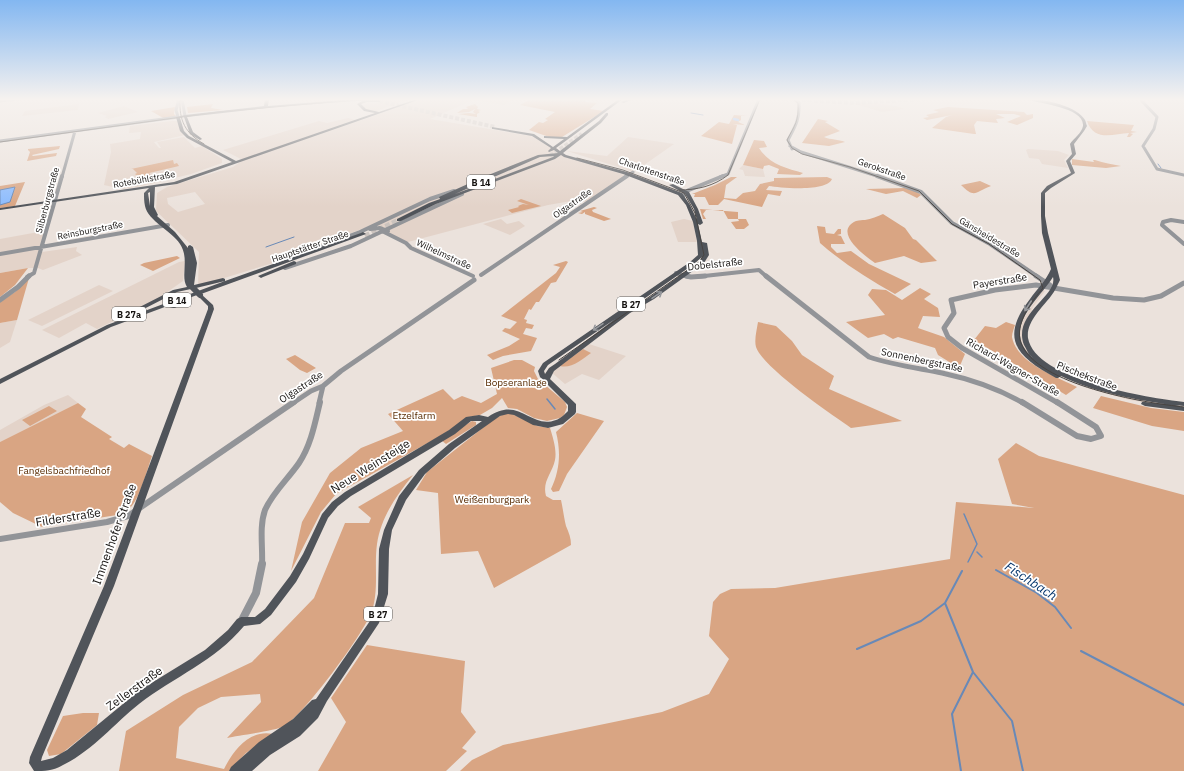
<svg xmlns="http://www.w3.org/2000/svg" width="1184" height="771" font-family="'IBM Plex Sans',sans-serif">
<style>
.built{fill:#e3d3c9;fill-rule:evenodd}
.green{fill:#d9a583}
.water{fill:#8bbbfe;stroke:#6889b7}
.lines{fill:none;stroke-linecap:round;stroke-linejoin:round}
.stream-far2{stroke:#6889b7;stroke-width:1}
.stream-far1{stroke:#6889b7;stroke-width:1.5}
.stream{stroke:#6889b7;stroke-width:2}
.canal{stroke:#8bbbfe;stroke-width:2.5}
.major-tunnel-far1{stroke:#cbc3be;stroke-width:4;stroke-dasharray:4 2;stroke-linecap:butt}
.major-tunnel{stroke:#cbc3be;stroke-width:5;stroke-dasharray:5 2.5;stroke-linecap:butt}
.minor-far4{stroke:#929498;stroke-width:3}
.minor-far3{stroke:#929498;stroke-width:4}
.minor-far2{stroke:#929498;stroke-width:5}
.minor-far1{stroke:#929498;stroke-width:6}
.minor{stroke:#929498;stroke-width:8}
.major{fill:#50545a;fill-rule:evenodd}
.tram{stroke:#484441;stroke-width:1}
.major-bridge{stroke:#50545a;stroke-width:6}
.oneway{stroke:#96989c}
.labels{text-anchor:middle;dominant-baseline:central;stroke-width:3.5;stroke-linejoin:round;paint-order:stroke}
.far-street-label{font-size:9px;fill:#161311;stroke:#fff}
.shield{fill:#fff;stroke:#5c5a58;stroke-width:1}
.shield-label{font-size:9px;font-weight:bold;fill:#161311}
.street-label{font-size:10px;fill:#161311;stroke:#fff}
.park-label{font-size:10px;fill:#582b02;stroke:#fff}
.near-street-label{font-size:12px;fill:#161311;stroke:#fff}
.near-water-label{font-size:13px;font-style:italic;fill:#003169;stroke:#fff}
</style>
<rect width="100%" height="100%" fill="#ebe2dc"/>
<!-- built -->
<path class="built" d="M 314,99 L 408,99 L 376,111 L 368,111 L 362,105 L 377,103 L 379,100 L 318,102 L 315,102 Z
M 421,99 L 513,99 L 504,105 L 473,100 L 430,119 L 531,136 L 571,158 L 625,175 L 587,202 L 577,200 L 548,205 L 408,242 L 386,232 L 375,224 L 273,263 L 198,286 L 199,252 L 156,211 L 157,193 L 167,187 L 233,167 L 243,160 L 223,150 L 319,121 L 327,123 L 348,118 L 359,121 ZM 195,192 L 205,204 L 178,212 L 168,204 L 167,198 Z
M 864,102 L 896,106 L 904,109 L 882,112 L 852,103 Z
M 79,104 L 78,110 L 22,116 L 25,111 Z
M 124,106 L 138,112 L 108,119 L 105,117 L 107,116 L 98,113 Z
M 172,121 L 178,121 L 185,135 L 154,142 L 159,148 L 161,148 L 157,142 L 184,137 L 195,148 L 202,146 L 222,159 L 222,163 L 191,174 L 137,187 L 122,189 L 104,185 L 111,152 L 110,144 L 140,139 L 141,132 L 129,133 L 130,126 Z
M 628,137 L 674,144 L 634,172 L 567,151 L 607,156 Z
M 1028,149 L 1058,151 L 1069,155 L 1064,160 L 1068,168 L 1042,164 L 1039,159 L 1029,158 L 1026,150 Z
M 743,165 L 763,169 L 765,177 L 745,176 L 743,170 L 739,169 Z
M 501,219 L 507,224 L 519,221 L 525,226 L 510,235 L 483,224 Z
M 684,219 L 693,221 L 697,242 L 678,242 L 671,222 Z
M 44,231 L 42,252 L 77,247 L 76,251 L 82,255 L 43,270 L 38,268 L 28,268 L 0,273 L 0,239 Z
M 185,261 L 183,281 L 153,302 L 97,329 L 86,323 L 59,338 L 42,330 L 179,262 Z
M 99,285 L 113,291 L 42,326 L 28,320 Z
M 1043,290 L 1045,291 L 1033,307 L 1023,338 L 1024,344 L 1043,364 L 1095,388 L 1184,405 L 1184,408 L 1129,400 L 1090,388 L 1051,371 L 1025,354 L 1019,333 L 1023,319 Z
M 17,320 L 10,342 L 0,348 L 0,323 Z
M 589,344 L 626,356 L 599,380 L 582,374 L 565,384 L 551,372 Z
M 68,395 L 78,403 L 0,442 L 0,430 L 44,405 Z"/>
<!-- green -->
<path class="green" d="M 531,99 L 586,99 L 585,102 L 597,103 L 590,109 L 604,111 L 562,137 L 552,138 L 529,130 L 539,122 L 543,123 L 548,120 L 545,119 L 555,112 L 520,105 Z
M 213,104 L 211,108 L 223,110 L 188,113 L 187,107 Z
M 475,104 L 478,107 L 477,109 L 481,110 L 478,111 L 480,112 L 477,114 L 477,117 L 458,114 L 469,113 L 476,114 L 473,112 L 475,109 L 469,112 L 457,113 L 463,109 L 468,109 L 466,107 Z
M 175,107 L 174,114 L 176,116 L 165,119 L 151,111 Z
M 948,107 L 1024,112 L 1027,115 L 1033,114 L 1033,118 L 1017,125 L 1007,122 L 1021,116 L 1014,114 L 996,114 L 1005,118 L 996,119 L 998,123 L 977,121 L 974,125 L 976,134 L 974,134 L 932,128 L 946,117 L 952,115 L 927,120 L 923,118 L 929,117 L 926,115 L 939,112 L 933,110 Z
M 734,115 L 747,116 L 741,116 L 741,120 L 738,122 L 745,125 L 733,124 L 737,125 L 732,144 L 701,136 L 719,122 L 729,124 Z
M 818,119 L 828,121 L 825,122 L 840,131 L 824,137 C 831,140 838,139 845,142 L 829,146 L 802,143 Z
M 1087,121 L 1134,125 L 1131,131 L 1137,132 L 1130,133 L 1133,134 L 1130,137 L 1127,137 L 1129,133 C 1113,134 1094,142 1087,121 Z
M 754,140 L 764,141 L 767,147 L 759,148 C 769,164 786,168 803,173 L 800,175 L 777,174 L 779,169 L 769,165 L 764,166 L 763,169 L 743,165 Z
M 60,146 L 59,149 L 32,155 L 33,156 L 57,153 L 56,156 L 27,161 L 30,152 L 28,150 L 28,149 Z
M 1072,159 L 1094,162 L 1093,160 L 1095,160 C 1104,163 1112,164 1121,166 L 1106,168 L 1072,165 Z
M 173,160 L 174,164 L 177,163 L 179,166 L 149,173 L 153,178 L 141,181 L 142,180 L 135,174 L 137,173 L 133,169 L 131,169 Z
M 731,177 L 737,177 L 726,185 L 724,198 L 736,199 L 743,193 L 755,191 L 760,184 L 774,181 L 774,178 L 827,177 L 832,179 C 827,192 781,188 769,186 L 766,190 L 782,191 L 780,196 L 768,194 L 762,207 L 724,199 L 718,205 L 709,205 L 705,197 L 694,197 L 695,194 L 692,194 L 715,185 Z
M 980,181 L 991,186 C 975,192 975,199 961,185 Z
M 25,182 L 15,206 L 0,208 L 0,186 Z
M 905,188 L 914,190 L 921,195 L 917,198 L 903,191 L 886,194 L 866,189 Z
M 521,199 L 541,206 L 512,213 L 508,210 L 519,207 L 518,206 L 523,204 L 529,205 L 517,201 Z
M 594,207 L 597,208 L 592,210 L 593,212 L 611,219 L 604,221 L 585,214 L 585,212 L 582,214 L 578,213 L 583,212 L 580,211 Z
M 700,209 L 738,212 L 738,219 L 746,219 L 749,225 L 744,229 L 736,229 L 731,222 L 739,221 L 738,219 L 728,219 L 723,210 L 706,210 L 703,214 L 706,219 L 703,219 Z
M 883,214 L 905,228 L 913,239 L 916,240 L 937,261 L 921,263 L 904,256 L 875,263 C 865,256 832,232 856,221 C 860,220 862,220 865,220 C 871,219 878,216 883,214 Z
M 817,226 L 825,227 L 826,233 L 834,234 L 838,229 L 841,229 L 841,234 L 837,235 L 841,236 L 845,244 L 831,244 L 831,247 L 837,253 L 851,251 L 869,264 L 911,284 L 895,294 C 868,279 843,263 820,243 Z
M 177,256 L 180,258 L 124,285 L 153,271 L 140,265 L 144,263 Z
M 566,261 L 568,262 L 556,282 L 551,283 L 539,302 L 536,302 L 531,310 L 529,309 L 524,319 L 527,320 L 526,323 L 534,325 L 532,329 L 526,328 L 523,334 L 537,338 L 531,351 L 503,356 L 493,360 L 487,355 L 509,346 L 520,339 L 502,331 L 505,328 L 510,329 L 517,322 L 501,316 L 556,273 L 560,267 L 553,265 Z
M 28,268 L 15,285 L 0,297 L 0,273 Z
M 29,278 L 17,320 L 0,323 L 0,302 L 15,292 Z
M 920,288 L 931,294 L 924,299 L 938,308 L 940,317 L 923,316 L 918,328 L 944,337 L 965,354 L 959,368 L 938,355 L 935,348 L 898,337 L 893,339 L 884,334 L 868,338 L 846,322 L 885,315 L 868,295 L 872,289 L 886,290 L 902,300 Z
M 758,322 L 776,326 L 792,341 L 802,355 L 834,376 L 829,389 L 902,421 L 851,428 C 831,414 763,368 756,347 C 754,340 757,329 758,322 Z
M 1006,322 L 1015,325 C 1014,328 1012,333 1012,337 C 1016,362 1056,377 1077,387 L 1066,395 L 974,340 L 985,326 L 996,328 Z
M 583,349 L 591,353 C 583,359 571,369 560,366 Z
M 295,355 L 316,368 L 307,373 L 300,370 L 286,359 Z
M 514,360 L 522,360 L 535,367 L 534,371 L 538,379 L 565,402 L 567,407 L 564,415 L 560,418 L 547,421 L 534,418 L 517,409 L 508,408 L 502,398 L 492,408 L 480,415 L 469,417 L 442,435 L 336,494 L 321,512 L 291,571 L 302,522 L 330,473 L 361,448 L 403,431 L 388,414 L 443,389 L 454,400 L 462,396 L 481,403 L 497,394 L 491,368 Z
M 1101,396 L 1151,408 L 1184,412 L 1184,431 L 1152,426 L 1093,408 Z
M 78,403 L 86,409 L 81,417 L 112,437 L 109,439 L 124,448 L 129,444 L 152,456 C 147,470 140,498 130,508 C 126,512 122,513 117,515 L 42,527 L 13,513 L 0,502 L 0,442 Z
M 49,406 L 57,411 L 30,426 L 22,420 Z
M 577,413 L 604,421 L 567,474 L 559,491 L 553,492 L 551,489 C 560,470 561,452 556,432 Z
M 504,414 L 512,414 L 537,426 L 550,428 C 553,438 557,450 555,460 C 552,474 542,481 546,496 L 553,500 L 561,500 C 563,509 564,518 566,526 C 569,533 571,538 571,545 L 494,588 L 478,551 L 441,554 L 438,493 L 416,490 L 427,472 L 494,419 Z
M 472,421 L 476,422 L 476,425 L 446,444 L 441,440 Z
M 1016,443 L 1039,456 L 1184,495 L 1184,771 L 460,771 L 472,760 L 503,745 L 662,712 L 709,694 L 729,659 L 709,636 L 713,602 L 720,594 L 731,589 L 775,588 L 950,559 L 956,502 L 1034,508 L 1012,504 L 998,459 Z
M 413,475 C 396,496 381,517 377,544 C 374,566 379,589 372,611 C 364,633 304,715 284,726 C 276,731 239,735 227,738 L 261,702 L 260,694 L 221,697 L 198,708 L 179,727 L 176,758 L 224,769 C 233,751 249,729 273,734 L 246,753 L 229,771 L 119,771 L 126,731 L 183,695 L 252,662 L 314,598 L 345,523 L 369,523 L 371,518 L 358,507 Z
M 367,645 L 465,661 L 461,712 L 476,732 L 462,748 L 467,751 L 446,771 L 318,771 L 346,722 L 331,698 Z
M 83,713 L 99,713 L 97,725 L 61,754 L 49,756 L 47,750 L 63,716 Z"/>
<!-- water -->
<path class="water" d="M 15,187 L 10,202 L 0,205 L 0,190 Z"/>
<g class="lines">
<!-- stream-far2 -->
<path class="stream-far2" d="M 691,113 L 703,115
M 1158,164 L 1161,168
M 266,247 L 294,237"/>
<!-- stream-far1 -->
<path class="stream-far1" d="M 547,399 L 555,409
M 964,514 L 977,544 L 968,562
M 977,552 L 982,557"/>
<!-- stream -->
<path class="stream" d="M 996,570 L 1037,593 L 1055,607 L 1071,628
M 857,649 L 921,621 L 945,603
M 1081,651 L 1184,705
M 973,672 L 1012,721 L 1023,771
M 961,771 L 952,714 L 973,672 L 945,603 L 962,571"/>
<!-- canal -->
<path class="canal" d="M 734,119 L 738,120"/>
<!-- major-tunnel-far1 -->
<path class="major-tunnel-far1" d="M 784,99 L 855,103 L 926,99
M 379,101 L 495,127
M 550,156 L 582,134"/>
<!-- major-tunnel -->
<path class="major-tunnel" d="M 365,236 L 399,220"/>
<!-- minor-far4 -->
<path class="minor-far4" d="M 182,99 L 185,116
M 1140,99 L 1157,117 L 1154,129 L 1143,146 L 1157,169
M 0,101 L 18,99
M 0,141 L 178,117 L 176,110 L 179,99
M 790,146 L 801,152 L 880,177
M 792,149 L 788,140 C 795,127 800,119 799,103 L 794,99
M 1157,169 L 1184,175
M 62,177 L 75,131
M 625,177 L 633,172
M 720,177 L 728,174 L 759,99"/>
<!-- minor-far3 -->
<path class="minor-far3" d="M 877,176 L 921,192 L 952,223 L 990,244 L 1038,277
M 683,197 L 684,193 L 689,190 L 723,176
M 1184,222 L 1171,220 L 1163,222 L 1162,225 L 1184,244
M 370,229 L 380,228 L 388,231
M 384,232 L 406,243 L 411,248 L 473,276
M 307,252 L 360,232 L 430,199 L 454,191
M 0,254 L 168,225
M 285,268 L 351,246 L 462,194
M 676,273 L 689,277
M 481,275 L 627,176
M 27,277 L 34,273 L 62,176
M 695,277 L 759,270 L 767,277"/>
<!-- minor-far2 -->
<path class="minor-far2" d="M 686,276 L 691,277 L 705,276
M 766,276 L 869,357 C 893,365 917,368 942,373 C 970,379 999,389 1023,403
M 1036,276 L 1050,285
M 0,300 L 18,287 L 29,276
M 293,403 L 311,391 L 323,386 L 341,371 L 474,280
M 319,403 L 323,386
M 1058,403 L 962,348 L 948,337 L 944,328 L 954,313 L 951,300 L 995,290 L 1036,285 L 1113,298 L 1144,300 L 1161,296 L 1184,283"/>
<!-- minor-far1 -->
<path class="minor-far1" d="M 1022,402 L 1077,436 L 1091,439 L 1101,436 L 1096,427 L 1057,402
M 0,539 L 107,522 L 128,516 L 294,402
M 262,565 C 263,547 259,527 265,510 C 273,492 288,479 299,463 C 311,445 315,423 320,402"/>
<!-- minor -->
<path class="minor" d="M 241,622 L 256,593 L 262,564"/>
<!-- major -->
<path class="major" d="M 265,99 L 269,99 L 268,106 L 356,99 L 379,100 L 380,102 L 367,102 L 361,104 L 366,109 L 379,112 L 417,99 L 421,99 L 177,184 L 155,187 L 154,207 L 158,215 L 157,216 L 175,232 L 188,248 L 188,246 L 190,245 L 193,247 L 197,263 L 194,285 L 223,278 L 225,279 L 225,281 L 361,233 L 363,232 L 366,234 L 201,294 L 213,305 L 214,309 L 114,586 L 42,757 L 41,761 L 53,758 L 67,750 L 140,690 L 205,650 L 228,630 L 237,619 L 241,617 L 255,617 L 265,609 L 290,576 L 303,554 L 322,514 L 332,502 L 345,492 L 449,430 L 466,417 L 479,415 L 488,417 C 520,395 530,430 556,420 C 560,419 565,414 568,411 L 568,405 L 540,377 L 538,371 L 543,363 L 690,262 L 698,255 L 697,241 L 693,222 L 686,205 L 678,195 L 623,174 L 564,157 L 561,155 L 555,159 L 436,204 L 401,221 L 397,221 L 397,219 L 429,203 L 440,199 L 439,197 L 481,178 L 538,155 L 558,153 L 554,150 L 549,152 L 548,151 L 551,148 L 532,136 L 493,129 L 492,129 L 492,127 L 534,134 L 553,147 L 564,139 L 545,138 L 544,138 L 544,136 L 567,137 L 619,99 L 623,99 L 556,148 L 560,151 L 599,121 L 606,113 L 608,113 L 608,115 L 601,123 L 563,153 L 566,155 L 627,172 L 682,193 L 690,205 L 697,220 L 694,209 L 685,194 L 669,185 L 673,184 L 689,192 L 698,209 L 703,223 L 700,225 L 698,224 L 702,242 L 707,243 L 709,255 L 704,263 L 654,299 L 630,313 L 554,371 L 550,379 L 576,404 L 576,412 L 575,414 L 563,424 L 548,428 L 533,425 L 514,415 L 508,414 L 500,416 L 455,448 L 425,474 L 406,500 L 392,530 L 389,549 L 388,594 L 379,623 L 327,701 L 318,718 L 300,736 L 270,755 L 252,771 L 229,771 L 231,767 L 259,742 L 293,719 L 312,700 L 316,699 L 372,618 L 378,594 L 379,549 L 384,530 L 399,496 L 419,470 L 449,444 L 482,421 L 471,421 L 455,434 L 351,496 L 338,506 L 328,518 L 309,559 L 296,582 L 271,615 L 260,624 L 244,626 C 215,661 174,677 139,704 C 114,724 92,751 63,765 C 53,771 45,771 34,771 L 29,763 L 30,757 L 104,586 L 208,309 L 208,306 L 197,295 L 111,327 L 0,384 L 0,379 L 107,325 L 225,281 L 196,288 L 193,290 L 191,289 L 177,292 L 134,314 L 130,314 L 129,313 L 130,312 L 173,290 L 187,287 C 180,276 190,259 180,244 C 172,231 148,221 145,206 C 144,202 144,197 144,193 L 149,188 L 0,210 L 0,208 L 174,182 L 232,162 L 187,138 L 180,131 L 176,117 L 185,115 L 264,106 ZM 356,101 L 362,101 L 357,104 L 364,111 L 375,113 L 236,161 L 189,136 L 184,131 L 180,118 L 184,117 L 190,134 L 200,140 L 202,139 L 201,138 L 193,132 L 187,117 L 275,107 ZM 554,156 L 553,157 L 455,194 L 540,157 ZM 150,192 L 150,206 L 148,193 ZM 702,257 L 700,261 L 650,297 L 631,308 L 694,264 ZM 615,319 L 555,364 L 549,368 L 545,374 L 544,371 L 548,365 Z
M 629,99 L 633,99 L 624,103 L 621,102 Z
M 1027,99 C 1041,98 1078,106 1085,120 C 1086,122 1086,124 1087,126 L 1084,131 L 1074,144 L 1076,154 L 1070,161 L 1075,173 L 1051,188 L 1045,193 L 1045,216 L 1048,233 L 1060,280 C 1057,286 1055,291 1051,296 C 1042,308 1026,322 1028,338 C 1035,380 1149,398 1184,402 L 1184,406 L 1175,405 L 1184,407 L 1184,411 L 1145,406 L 1141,404 L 1142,402 L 1145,402 L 1165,404 C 1132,399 1091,391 1061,376 L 1058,378 L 1056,378 C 1017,357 999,339 1030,299 C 1037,289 1046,281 1051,269 L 1042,233 L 1041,216 L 1041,193 L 1047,186 L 1071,173 L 1066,161 L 1072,154 L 1070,144 C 1073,139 1082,133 1083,126 C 1085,107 1038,104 1027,99 ZM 1053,277 C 1058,296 1012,314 1024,345 C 1027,350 1028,354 1033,358 C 1000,329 1038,301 1053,277 Z
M 294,261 L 296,262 L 296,264 L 263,277 L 261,278 L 258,276 Z"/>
<!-- tram -->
<path class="tram" d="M 180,99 C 179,121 185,133 204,144
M 793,99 L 798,103 C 799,121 795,125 787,140 L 792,148 L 802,154 L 850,167 L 919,191 L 952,224 L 989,244 L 1040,280 L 1043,288 C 1032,301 1014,324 1021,343 C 1037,385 1144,403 1184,407
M 0,142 L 218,112 L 353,100
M 679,190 C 697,190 714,186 728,175 L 760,99
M 559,360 L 699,262 L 704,255 L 695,213 L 684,193 L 623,170 L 577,158"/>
<!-- major-bridge -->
<path class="major-bridge" d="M 193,288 L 200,295
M 166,301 L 166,303 L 174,305"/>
</g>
<!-- one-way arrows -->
<defs><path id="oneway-shaft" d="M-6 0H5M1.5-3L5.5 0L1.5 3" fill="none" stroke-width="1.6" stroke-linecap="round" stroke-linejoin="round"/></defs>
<g class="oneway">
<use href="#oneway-shaft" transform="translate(657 295) rotate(-34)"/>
<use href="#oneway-shaft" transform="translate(1028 306) rotate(123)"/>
<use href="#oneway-shaft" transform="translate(598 327) rotate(146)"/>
</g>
<!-- sky -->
<linearGradient id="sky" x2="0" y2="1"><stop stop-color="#83b7f1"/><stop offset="0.48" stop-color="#f6f2ef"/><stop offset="1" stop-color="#f6f2ef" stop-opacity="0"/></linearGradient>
<rect width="1184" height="207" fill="url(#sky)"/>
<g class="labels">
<!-- far-street labels -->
<g class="far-street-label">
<text transform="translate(882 169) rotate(19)">Gerokstraße</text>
<text transform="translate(652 171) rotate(19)">Charlottenstraße</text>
<text transform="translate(144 179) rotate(-10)">Rotebühlstraße</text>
<text transform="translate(47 200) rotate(-75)">Silberburgstraße</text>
<text transform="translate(572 203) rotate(-35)">Olgastraße</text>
<text transform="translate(90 230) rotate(-11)">Reinsburgstraße</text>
<text transform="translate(990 237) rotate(31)">Gänsheidestraße</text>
<text transform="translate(310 246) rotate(-19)">Hauptstätter Straße</text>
<text transform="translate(444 254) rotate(25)">Wilhelmstraße</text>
</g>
<!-- shield labels -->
<g class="shield">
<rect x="467" y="175" width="28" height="14" rx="3"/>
<rect x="163" y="293" width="28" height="14" rx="3"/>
<rect x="617" y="297" width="28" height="14" rx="3"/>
<rect x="112" y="307" width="34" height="14" rx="3"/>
<rect x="364" y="607" width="28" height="14" rx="3"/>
</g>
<g class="shield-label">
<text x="481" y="182">B 14</text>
<text x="177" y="300">B 14</text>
<text x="631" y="304">B 27</text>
<text x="129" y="314">B 27a</text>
<text x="378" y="614">B 27</text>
</g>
<!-- street labels -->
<g class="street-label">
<text transform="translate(715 264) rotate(-6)">Dobelstraße</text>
<text transform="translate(1000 281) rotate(-9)">Payerstraße</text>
<text transform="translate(922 360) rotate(12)">Sonnenbergstraße</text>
<text transform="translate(1013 367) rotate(30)">Richard-Wagner-Straße</text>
<text transform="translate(1087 376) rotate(21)">Pischekstraße</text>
<text transform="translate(301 387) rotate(-33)">Olgastraße</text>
</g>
<!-- park labels -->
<g class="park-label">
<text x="516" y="382">Bopseranlage</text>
<text x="414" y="415">Etzelfarm</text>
<text x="64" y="470">Fangelsbachfriedhof</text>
<text x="492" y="499">Weißenburgpark</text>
</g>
<!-- near-street labels -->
<g class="near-street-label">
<text transform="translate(370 466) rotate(-32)">Neue Weinsteige</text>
<text transform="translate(68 517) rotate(-9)">Filderstraße</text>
<text transform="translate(114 534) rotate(-70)">Immenhofer Straße</text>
<text transform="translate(134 688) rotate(-36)">Zellerstraße</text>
</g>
<!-- near-water labels -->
<g class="near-water-label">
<text transform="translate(1031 581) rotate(33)">Fischbach</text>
</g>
</g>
</svg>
